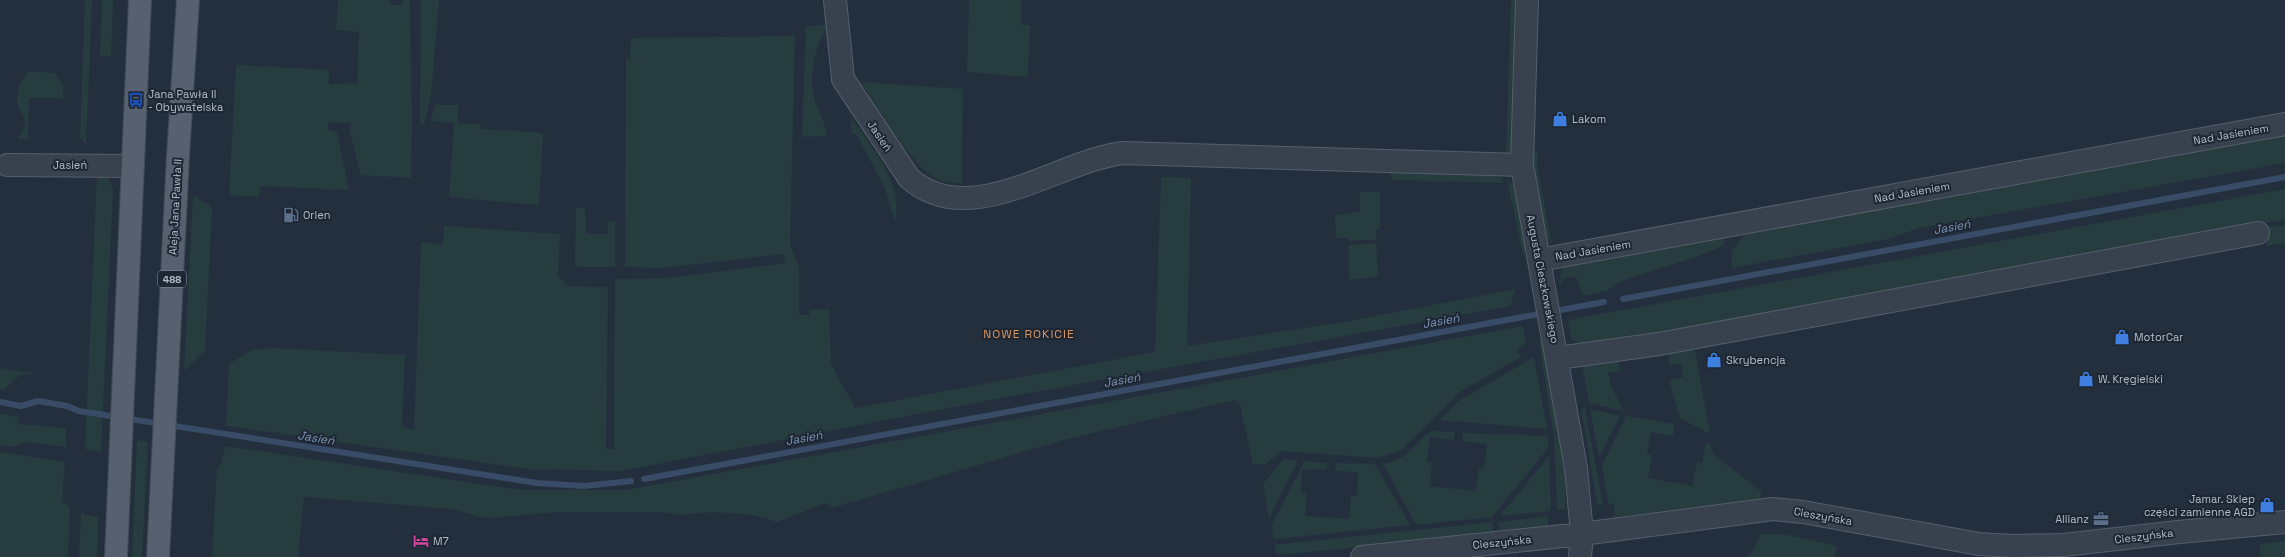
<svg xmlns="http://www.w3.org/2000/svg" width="2285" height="557" font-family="'Space Grotesk',sans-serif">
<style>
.green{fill:#263c3f}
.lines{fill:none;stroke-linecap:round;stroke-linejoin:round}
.stream{stroke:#394c67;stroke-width:6}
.street-casing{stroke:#565f6c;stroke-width:24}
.primary-casing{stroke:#414a57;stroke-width:24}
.street{stroke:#38414e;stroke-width:22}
.primary{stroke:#56606e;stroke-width:22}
.labels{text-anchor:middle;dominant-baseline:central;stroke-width:4;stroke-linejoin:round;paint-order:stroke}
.shield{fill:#1d2633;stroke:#878f9c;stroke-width:1}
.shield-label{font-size:10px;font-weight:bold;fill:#b4bcc9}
.poi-label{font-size:11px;fill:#b4bcc9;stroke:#1d2633;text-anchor:start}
.street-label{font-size:11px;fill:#b4bcc9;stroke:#1d2633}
.water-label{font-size:12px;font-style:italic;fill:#7c92b1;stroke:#1d2633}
.neighbourhood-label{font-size:12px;letter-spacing:1px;fill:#d59563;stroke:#1d2633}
</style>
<rect width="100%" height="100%" fill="#242f3e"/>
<!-- green -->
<path class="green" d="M 85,0 L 92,0 L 86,145 L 80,137 Z
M 102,0 L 113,0 L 111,56 L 100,55 Z
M 338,0 L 390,0 L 391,5 L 402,5 L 402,0 L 410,0 L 412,125 L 411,178 L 361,175 L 349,129 L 352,123 L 328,122 L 329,130 L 337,132 L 349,190 L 260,186 L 259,197 L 229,195 L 236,65 L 329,70 L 329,84 L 357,83 L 359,32 L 336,30 Z
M 421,0 L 439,0 L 431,96 L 424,124 L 420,124 Z
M 969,0 L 1021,0 L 1021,25 L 1030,25 L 1028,77 L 967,72 Z
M 1511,0 L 1518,0 L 1513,146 L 1506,154 Z
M 828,25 C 816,46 808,73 814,97 C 817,111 825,120 827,136 L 802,137 L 806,26 Z
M 795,36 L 790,243 L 799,269 L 799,315 L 809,315 L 810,310 L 829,309 L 831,364 L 855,408 L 1155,352 L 1161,177 L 1191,178 L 1187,346 L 1349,321 L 1516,289 L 1510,306 L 985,401 L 621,471 L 527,469 L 226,426 L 229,364 L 252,350 L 274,348 L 405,355 L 402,426 L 414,430 L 421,242 L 443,244 L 444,226 L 560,234 L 558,276 L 569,286 L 608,287 L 606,449 L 614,449 L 615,279 L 668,278 L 785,263 L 784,254 L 663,268 L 625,267 L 626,59 L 630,59 L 631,38 Z
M 30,71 L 55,73 L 63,85 L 63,98 L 29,98 L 28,139 L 17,139 C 20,134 25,127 25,122 C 26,115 19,111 18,105 C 15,92 21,78 30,71 Z
M 861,82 L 963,89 L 962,183 C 950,183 939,182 930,175 C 904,154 880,110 861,82 Z
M 435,105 L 458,105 L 458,123 L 480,124 L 480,129 L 543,133 L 539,205 L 449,197 L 454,123 L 430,121 Z
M 853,120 C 873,150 904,184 895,222 L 884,186 L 856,134 L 852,134 L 850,122 Z
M 2285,133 L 2285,163 L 1919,228 L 1888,239 L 1732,268 L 1731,251 L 1748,231 Z
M 1532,152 L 1538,152 L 1537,166 L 1552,244 C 1540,235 1532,169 1532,152 Z
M 1388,172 L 1494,176 L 1501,178 L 1503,183 L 1394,180 Z
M 97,174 L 109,179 L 113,190 L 101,452 L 85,449 Z
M 1507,179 L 1514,186 L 1528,253 L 1523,255 Z
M 2285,189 L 2285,220 L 2212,230 L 2097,251 L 2098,256 L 2049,266 L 2047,260 L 1909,286 L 1910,292 L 1578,347 L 1577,342 L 1571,338 L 1568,320 Z
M 1360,192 L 1380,192 L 1380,229 L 1376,230 L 1376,240 L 1349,241 L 1349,238 L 1336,238 L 1335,215 L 1360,212 Z
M 193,195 L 209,205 L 212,210 L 205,350 L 184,371 Z
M 576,208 L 585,208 L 586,234 L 608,234 L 608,222 L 615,222 L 615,267 L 577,267 L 575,261 Z
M 2285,225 L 2285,243 L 2267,246 L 2264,227 Z
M 1722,236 L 1725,242 L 1723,246 L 1696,257 L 1621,281 L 1606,291 L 1583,296 L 1576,276 L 1563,279 L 1559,286 C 1558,278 1563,273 1563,265 Z
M 1376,243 L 1378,277 L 1349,280 L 1349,245 Z
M 1523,326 L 1526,343 L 1518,350 L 1521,357 L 1461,391 L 1401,450 L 1377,458 L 1282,451 L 1265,464 L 1253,464 L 1240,405 L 1234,400 L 1067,439 L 832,508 L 826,503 L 777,522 L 752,515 L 715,512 L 680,515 L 660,512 L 559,512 L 485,518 L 451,509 L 304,497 L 298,557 L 212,557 L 217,467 L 221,465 L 225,446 L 520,490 L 626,490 Z
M 1543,340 L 1561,430 L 1553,431 L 1539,341 Z
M 1694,348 L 1695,351 L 1710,434 L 1680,418 L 1669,381 L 1683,377 L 1681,364 L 1669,365 L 1669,353 Z
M 1534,357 L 1547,429 L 1440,420 L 1457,402 Z
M 1619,360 L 1620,371 L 1608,373 L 1611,386 L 1624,411 L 1589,403 L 1582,364 Z
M 0,368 L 38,374 L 20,375 L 4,390 L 0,389 Z
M 1585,408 L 1603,505 L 1599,505 L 1597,502 L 1581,409 Z
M 1590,409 L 1620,416 L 1599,457 Z
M 0,414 L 18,417 L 19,424 L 66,428 L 66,447 L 25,442 L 12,447 L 0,445 Z
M 1626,416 L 1674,424 L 1673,436 L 1651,432 L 1647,454 L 1652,455 L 1648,478 L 1692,486 L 1697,462 L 1702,463 L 1706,442 L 1709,443 L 1714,455 L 1762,492 L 1760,499 L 1615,517 L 1614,504 L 1608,503 L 1602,466 Z
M 1432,431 L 1455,432 L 1454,440 L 1430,437 L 1427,462 L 1432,463 L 1430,486 L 1476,491 L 1479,468 L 1484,469 L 1487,444 L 1462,441 L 1463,433 L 1547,436 L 1549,447 L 1492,517 L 1416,525 L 1383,464 C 1412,458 1411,445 1432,431 Z
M 1561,433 L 1565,469 L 1565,509 L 1557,510 L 1554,434 Z
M 137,440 L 148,442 L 142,557 L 132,557 Z
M 0,452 L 65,462 L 62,501 L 70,508 L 68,557 L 0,557 Z
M 1549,456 L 1551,511 L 1500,516 Z
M 1284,459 L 1298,461 L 1269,518 L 1263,484 Z
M 1305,461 L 1327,463 L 1326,470 L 1302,469 L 1301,493 L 1307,493 L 1305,516 L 1349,519 L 1351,496 L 1357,496 L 1358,472 L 1335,471 L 1336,463 L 1375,464 L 1410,525 L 1274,539 L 1271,526 Z
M 81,513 L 98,517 L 97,557 L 79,557 Z
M 1548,516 L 1548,527 L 1500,534 L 1498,522 Z
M 1492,522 L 1494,534 L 1277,555 L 1274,545 Z
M 1761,534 L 1783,534 L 1837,546 L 1834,557 L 1746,557 L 1751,553 Z
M 2285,541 L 2285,557 L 2260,557 L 2260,544 Z"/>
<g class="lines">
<!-- stream -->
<path class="stream" d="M 1623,299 L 2285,177
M 0,402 L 21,406 L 38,401 L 67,406 L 79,411 L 537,483 L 584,486 L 631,481
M 644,479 L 1604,302"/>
<defs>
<path id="street" d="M 835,0 L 843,79 L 909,178 C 970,232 1057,161 1123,153 L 1522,165
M 1527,0 L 1522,165 L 1576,468 L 1582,534 L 1580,557
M 7,165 L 133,166
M 1539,260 L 2285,124
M 1558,358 L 1659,344 L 2258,233
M 1362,557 L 1582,534 L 1773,509 L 1803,512 L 1979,544 L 2012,546 L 2063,545 L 2179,532 L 2285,522"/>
<path id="primary" d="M 116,557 L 140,0
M 158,557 L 178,156 L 188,0"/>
</defs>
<!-- street casing -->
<use href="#street" class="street-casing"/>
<!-- primary casing -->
<use href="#primary" class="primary-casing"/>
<!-- street -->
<use href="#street" class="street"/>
<!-- primary -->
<use href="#primary" class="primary"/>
</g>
<!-- icons -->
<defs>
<symbol id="bus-bare" viewBox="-9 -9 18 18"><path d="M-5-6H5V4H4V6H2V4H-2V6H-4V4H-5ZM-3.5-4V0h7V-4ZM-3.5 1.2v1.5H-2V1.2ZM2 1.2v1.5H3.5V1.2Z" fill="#1a4fb4" stroke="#1d2633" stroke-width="2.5" paint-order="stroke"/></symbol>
<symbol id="shop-bare" viewBox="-9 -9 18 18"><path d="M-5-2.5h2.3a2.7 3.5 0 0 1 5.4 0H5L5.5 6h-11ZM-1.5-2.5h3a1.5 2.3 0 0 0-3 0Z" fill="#3f7fe0" stroke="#1d2633" stroke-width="2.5" paint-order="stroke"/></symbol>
<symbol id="fuel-bare" viewBox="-9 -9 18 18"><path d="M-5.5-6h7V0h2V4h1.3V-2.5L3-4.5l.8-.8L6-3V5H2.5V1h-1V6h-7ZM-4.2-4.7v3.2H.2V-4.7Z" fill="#5c6f8a" stroke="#1d2633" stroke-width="2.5" paint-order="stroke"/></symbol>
<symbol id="office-bare" viewBox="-9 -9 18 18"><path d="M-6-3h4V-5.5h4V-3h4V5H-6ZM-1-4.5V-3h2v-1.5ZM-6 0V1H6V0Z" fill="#5c6f8a" stroke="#1d2633" stroke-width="2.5" paint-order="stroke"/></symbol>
<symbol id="hotel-bare" viewBox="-9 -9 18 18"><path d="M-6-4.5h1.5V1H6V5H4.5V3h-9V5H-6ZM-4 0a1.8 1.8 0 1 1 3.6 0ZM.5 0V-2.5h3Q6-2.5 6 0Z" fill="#d1479c" stroke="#1d2633" stroke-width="2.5" paint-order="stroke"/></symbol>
</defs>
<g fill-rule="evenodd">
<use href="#bus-bare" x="125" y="89" width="22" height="22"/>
<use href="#shop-bare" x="1549" y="108" width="22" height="22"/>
<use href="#fuel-bare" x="280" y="204" width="22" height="22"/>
<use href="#shop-bare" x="2111" y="326" width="22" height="22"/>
<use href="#shop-bare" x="1703" y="349" width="22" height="22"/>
<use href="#shop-bare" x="2075" y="368" width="22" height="22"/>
<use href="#shop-bare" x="2256" y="494" width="22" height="22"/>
<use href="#office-bare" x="2090" y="508" width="22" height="22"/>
<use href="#hotel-bare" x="410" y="530" width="22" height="22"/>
</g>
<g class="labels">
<!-- shield labels -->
<rect class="shield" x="158" y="271" width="28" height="16" rx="3"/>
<g class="shield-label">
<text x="172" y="279">488</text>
</g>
<!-- poi labels -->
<g class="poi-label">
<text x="148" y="94">Jana Pawła II<tspan x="148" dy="13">- Obywatelska</tspan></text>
<text x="1572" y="119">Lakom</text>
<text x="303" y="215">Orlen</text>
<text x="2134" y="337">MotorCar</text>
<text x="1726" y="360">Skrybencja</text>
<text x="2098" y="379">W. Kręgielski</text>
<text x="2255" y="499" text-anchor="end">Jamar. Sklep<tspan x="2255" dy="13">części zamienne AGD</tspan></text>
<text x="2089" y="519" text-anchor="end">Allianz</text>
<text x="433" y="541">M7</text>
</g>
<!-- street labels -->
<g class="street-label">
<text transform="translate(2231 134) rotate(-10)">Nad Jasieniem</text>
<text transform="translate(880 136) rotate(56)">Jasień</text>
<text x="70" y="165">Jasień</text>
<text transform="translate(1912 192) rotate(-10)">Nad Jasieniem</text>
<text transform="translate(175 207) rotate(-87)">Aleja Jana Pawła II</text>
<text transform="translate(1593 250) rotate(-10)">Nad Jasieniem</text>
<text transform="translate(1543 279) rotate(79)">Augusta Cieszkowskiego</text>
<text transform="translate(1823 516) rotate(10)">Cieszyńska</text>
<text transform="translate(2144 536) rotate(-7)">Cieszyńska</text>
<text transform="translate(1502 542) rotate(-6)">Cieszyńska</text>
</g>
<!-- water labels -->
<g class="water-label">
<text transform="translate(1952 227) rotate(-10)">Jasień</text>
<text transform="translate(1441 321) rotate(-10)">Jasień</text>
<text transform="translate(1122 380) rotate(-10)">Jasień</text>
<text transform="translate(316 438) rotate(9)">Jasień</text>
<text transform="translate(804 438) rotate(-10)">Jasień</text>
</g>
<!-- neighbourhood labels -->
<g class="neighbourhood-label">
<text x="1029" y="334">NOWE ROKICIE</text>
</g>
</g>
</svg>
